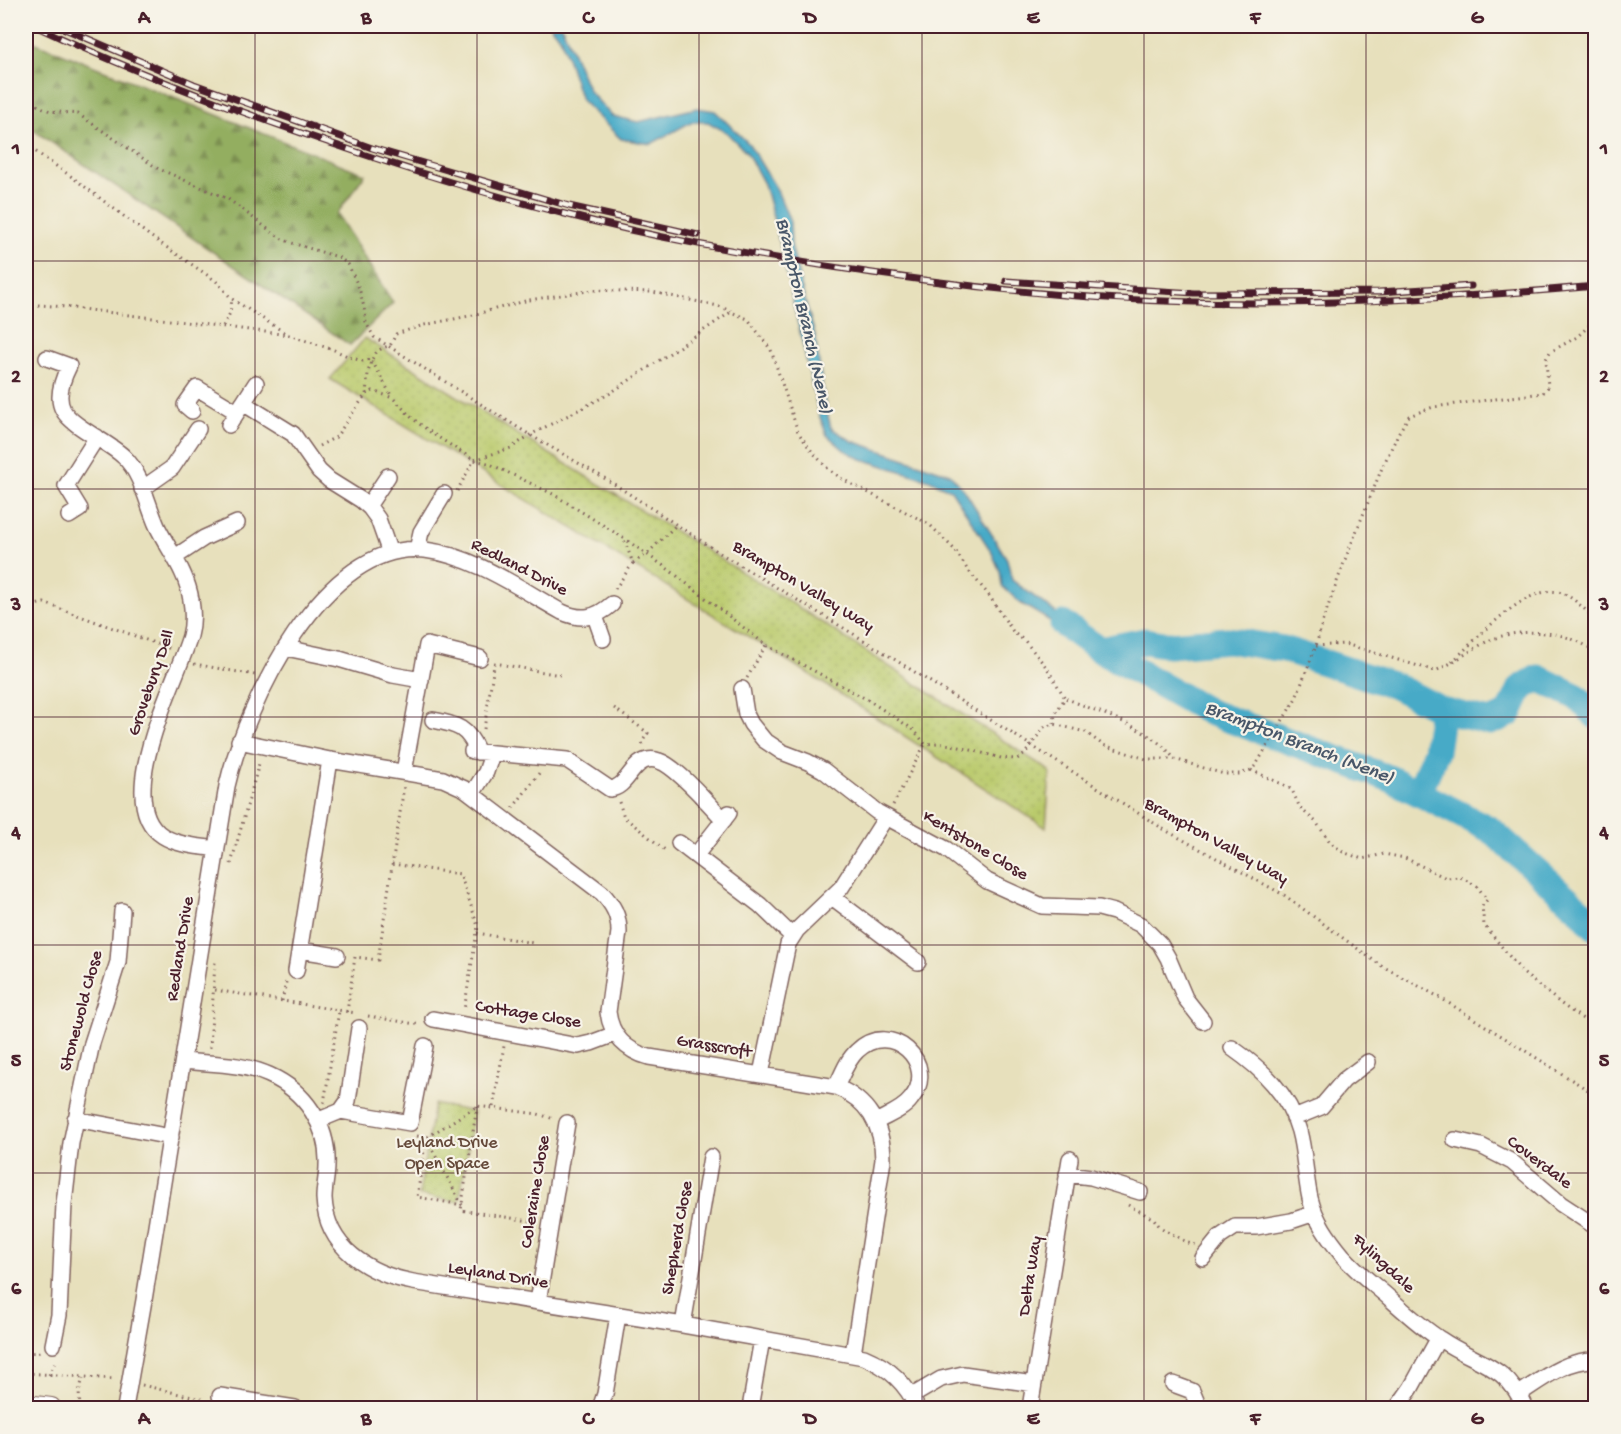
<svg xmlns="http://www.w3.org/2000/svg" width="1621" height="1434" font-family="'Gochi Hand',sans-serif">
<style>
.grass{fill:url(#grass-dots);stroke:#82744c;stroke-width:1.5}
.forest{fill:url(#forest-firs);stroke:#6e6646;stroke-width:1.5}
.water{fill:#47aac7;stroke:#486479;stroke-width:1.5}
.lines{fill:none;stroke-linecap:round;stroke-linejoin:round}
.river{stroke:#47aac7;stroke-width:27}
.minor-casing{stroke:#81635e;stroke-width:18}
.major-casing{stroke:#81635e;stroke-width:22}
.path{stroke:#81635e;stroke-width:3;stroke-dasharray:1.5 4.5;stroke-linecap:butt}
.minor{stroke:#fff;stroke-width:15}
.major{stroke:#fff;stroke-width:20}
.rail-casing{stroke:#4a1f2b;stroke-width:7}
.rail{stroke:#f7f3e8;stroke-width:4.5;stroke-dasharray:14;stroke-linecap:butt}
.grid{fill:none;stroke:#4a1f2b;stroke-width:1.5;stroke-opacity:0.55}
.labels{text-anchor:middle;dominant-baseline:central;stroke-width:4.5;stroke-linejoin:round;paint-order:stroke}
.street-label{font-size:18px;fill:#4a1f2b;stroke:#f7f3e8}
.park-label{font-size:18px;fill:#664a3b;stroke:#f7f3e8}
.water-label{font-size:20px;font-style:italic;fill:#495769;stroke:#f7f3e8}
.neatline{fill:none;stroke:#4a1f2b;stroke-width:2}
.grid-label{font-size:20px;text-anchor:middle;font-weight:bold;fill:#4a1f2b}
</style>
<defs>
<pattern id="grass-dots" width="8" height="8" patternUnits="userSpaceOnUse" patternTransform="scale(1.5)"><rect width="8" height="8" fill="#baca6c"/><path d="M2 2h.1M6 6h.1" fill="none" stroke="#a1ad5e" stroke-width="1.8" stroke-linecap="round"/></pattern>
<pattern id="forest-firs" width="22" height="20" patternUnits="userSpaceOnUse" patternTransform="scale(1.5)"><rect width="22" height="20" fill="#93ae60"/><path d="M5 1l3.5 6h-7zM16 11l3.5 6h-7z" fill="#7a8d4f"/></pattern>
</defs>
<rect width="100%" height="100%" fill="#f7f3e8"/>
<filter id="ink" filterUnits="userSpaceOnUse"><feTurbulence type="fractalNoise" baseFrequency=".0167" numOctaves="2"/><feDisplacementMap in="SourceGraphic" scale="12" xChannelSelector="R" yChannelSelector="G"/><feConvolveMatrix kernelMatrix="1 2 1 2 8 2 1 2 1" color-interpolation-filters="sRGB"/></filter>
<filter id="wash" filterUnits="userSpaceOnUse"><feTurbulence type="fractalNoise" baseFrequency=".008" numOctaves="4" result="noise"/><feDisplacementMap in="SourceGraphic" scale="24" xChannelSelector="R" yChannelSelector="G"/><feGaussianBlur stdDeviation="1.35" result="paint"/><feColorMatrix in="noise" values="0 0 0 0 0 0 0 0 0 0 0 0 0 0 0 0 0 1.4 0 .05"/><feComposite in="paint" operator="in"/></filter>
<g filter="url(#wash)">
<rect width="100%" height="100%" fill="#e7e0bc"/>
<!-- grass -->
<path class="grass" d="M 365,338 L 506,427 L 784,598 L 1050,771 L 1046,828 L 806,672 L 330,379 Z
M 434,1104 L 474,1112 L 459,1202 L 419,1195 Z"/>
<!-- forest -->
<path class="forest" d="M 26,39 L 365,174 L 337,214 L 393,303 L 350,345 L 26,125 Z"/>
<!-- water -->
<path class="water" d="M 550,26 L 562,26 L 589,91 L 612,116 L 638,122 L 697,108 L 715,111 L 749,144 L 776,188 L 790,221 L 791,244 L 801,286 L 815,335 L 825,404 L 831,428 L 852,441 L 950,474 L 965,491 L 1007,559 L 1012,580 L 1078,629 L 1097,636 L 1107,642 L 1088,644 L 1020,603 L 1002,586 L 1000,571 L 991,551 L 951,490 L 930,480 L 861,459 L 844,450 L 827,435 L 819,415 L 776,228 L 764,184 L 747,153 L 726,132 L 708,122 L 691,122 L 651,144 L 621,139 L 581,100 L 561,39 Z"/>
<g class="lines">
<!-- river -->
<path class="river" d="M 1063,624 L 1100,650 L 1209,712 L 1391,779 L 1491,830 L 1581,911 L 1596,928
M 1100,650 L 1145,641 L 1170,645 L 1228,640 L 1284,649 L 1395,686 L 1442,710 L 1436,751 L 1419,793
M 1442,710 L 1490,722 L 1509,714 L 1521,688 L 1538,678 L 1577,697 L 1596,716"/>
</g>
</g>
<g filter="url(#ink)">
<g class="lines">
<defs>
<path id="minor" d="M 47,358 L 69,366 C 63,378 56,397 63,410 C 72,427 109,442 124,457 C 142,474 147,504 157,526 C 169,551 187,572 191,600 C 193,612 193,625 190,636 C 177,681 110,802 163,836 C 179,846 199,846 216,849
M 243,403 L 293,434 L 319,471 L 329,480 L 361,500 L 370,508 L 378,519 L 390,553
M 192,411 L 185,405 L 197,388 L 237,412
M 229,425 L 256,383
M 142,489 L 172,468 L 198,429
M 368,506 L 388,476
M 69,516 L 80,509 L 66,486 L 97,437
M 417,550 L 421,532 L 444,494
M 175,557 L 204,538 L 237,523
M 595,616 L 603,639
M 286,648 L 339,659 L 393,675 L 421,680
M 742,689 L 746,714 L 751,724 L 764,740 L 782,752 L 808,762 L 823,770 L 877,812 L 946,849 L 987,881 L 1042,906 L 1099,908 L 1114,912 L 1141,925 L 1160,944 L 1168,958 L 1185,998 L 1203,1021
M 433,720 C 458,725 467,727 478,752
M 239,741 L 330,760 L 443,779 L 465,789 L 602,893 C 613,905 619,915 619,932 L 608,1012 C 611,1036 627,1051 649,1057 L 836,1087 C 868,1100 883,1126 883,1160 L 853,1354
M 472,751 L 567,760 L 610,789 C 623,788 628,774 637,766 C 643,760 651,758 659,761 C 676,766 710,805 724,820
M 404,772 L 427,645 L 480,658
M 472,794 L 486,772 L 492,754
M 679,843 L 760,905 L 792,936
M 696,855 L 729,813
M 832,897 L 918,962
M 300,950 L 337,956
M 296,971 L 330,760
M 433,1019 L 578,1046 L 591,1043 L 615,1034
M 1232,1048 C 1262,1069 1289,1094 1299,1131 C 1305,1153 1305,1176 1310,1198 C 1315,1220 1329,1239 1343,1256 C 1356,1271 1372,1283 1387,1296 C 1404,1311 1421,1327 1440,1339 C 1476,1364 1506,1363 1525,1408
M 183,1061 C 211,1064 243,1063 269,1075 C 305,1091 329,1126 327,1166 C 327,1176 324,1187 324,1198 C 326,1248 369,1274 413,1282 L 683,1325 L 864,1357 C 888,1367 907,1384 917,1408
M 761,1074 L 788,944 L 797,930 L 841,888 L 886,817
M 836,1087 C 842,1075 847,1060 857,1051 C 890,1018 940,1064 911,1099 C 903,1110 888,1115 876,1122
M 341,1111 L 348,1101 L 359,1028
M 1294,1118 L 1321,1107 L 1344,1080 L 1368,1062
M 75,1119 L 171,1137
M 319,1120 L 341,1111 L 410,1123 L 425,1046
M 1455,1140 L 1481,1146 L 1512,1162 L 1561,1204 L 1596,1227
M 1067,1174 L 1091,1177 L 1140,1192
M 1203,1258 L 1220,1237 L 1235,1227 L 1256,1227 L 1291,1221 L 1315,1213
M 538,1302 L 567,1123
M 683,1325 L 711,1157
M 53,1345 L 59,1315 L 64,1204 L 71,1143 L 92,1043 L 118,962 L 122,911
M 1173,1384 L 1192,1391 L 1197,1403 L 1196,1408
M 1519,1394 C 1542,1379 1567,1359 1596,1360
M 220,1396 L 295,1408
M 912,1396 L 941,1379 L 963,1374 L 1034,1384
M 125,1408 L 144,1300 L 227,786 C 245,706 324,538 425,550 C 474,556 519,588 562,612 C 582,621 596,618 612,604
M 600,1408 L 605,1394 L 618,1315
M 750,1408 L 762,1339
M 1030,1408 L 1070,1159
M 1397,1408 L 1411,1388 L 1438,1339"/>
<path id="major" d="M 26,1405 L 51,1408"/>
</defs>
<!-- minor casing -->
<use href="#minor" class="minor-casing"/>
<!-- major casing -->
<use href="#major" class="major-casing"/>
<!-- path -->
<path class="path" d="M 26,100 L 50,111 L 78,114 L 157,168 L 228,199 L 280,238 L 292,243 L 338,257 L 348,264 L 359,288 L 364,307 L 366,323 L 374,337 L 530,435 L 611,482 L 723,555 L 875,647 L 1165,830 L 1284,895 L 1380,965 L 1439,997 L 1596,1095
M 26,145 L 72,177 L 150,236 L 216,281 L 232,299 L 287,334
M 26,152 L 30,164 L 26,201
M 26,304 L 66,307 L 289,335 L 334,350 L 352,358 L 363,361 L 371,359
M 223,326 L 230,313 L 232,299
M 372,361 L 392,397
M 366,394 C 368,376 367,349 390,346 L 396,334 L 424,325 L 469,316 L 529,300 L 594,290 L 652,292 L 718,306 L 731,311
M 319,446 L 336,437 L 366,394 L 373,391 L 393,398 L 412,418 L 433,434 L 474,460 L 511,448 L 530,435 L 609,394 L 731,312 L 748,319 L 771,350 L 798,432 L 810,449 L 826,467 L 842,479 L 929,524 L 955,550 L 967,569 L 988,594 L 1014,633 L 1025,641 L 1047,668 L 1065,698
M 457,491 L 474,460 L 488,463 L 553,494 L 622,537 L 668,569 L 766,645 L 868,700 L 914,730 L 925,744 L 937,743 L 952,745 L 1001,758 L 1017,759 L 1024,755 L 1044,727 L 1054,724 L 1085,732 L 1103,745 L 1146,759 L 1174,759 L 1224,774 L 1240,774 L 1251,770 L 1256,765 L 1296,698 L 1316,646 L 1322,623 L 1346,557 L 1382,468 L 1399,432 L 1409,416 L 1433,407 L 1543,393 L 1548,387 L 1546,359 L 1550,352 L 1577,337 L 1596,319
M 633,563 L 647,554 L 677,524
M 615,589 L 633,563 L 623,537
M 26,607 L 44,603 L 171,649
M 1316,646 L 1345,644 L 1435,671 C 1454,663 1470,650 1488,641 C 1518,627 1572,629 1596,654
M 1452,662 C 1476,640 1527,581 1562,593 C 1574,597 1586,612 1596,619
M 494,663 L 560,675
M 194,664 L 255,675
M 747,678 L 766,645
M 614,708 L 648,733 L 642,742 L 643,746
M 1054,724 L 1055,714 L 1065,698 C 1097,712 1155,729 1174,759
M 484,729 L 494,665
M 1251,770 L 1286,786 L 1292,790 L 1300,808 L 1316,822 L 1330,842 L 1343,852 L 1362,859 L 1384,854 L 1405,858 L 1446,878 L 1460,877 L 1477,886 L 1487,900 L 1482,906 L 1484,925 L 1523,973 L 1564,1006 L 1596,1028
M 619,802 L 624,817 L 665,850
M 893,805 L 925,744
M 513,808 L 540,772
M 231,864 L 260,760
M 392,864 L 460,874 L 478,926 L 464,1010
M 477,933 L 533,943
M 215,990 L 356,1013
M 282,1001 L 286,982
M 347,1012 L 355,957 L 378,960 L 404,786
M 368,1016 L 421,1025
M 210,1048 L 215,962
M 324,1103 L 339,1011
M 477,1106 L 461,1210 L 536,1222
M 493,1107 L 504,1046
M 417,1136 L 426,1138 L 417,1197 L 462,1205
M 462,1205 L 426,1138 L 477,1106 L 538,1114 L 554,1119
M 1128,1205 L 1154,1219 L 1160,1227 L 1188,1243 L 1197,1245
M 26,1353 L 42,1352
M 26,1373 L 115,1379
M 49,1375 L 56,1360
M 142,1385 L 205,1400
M 80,1408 L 79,1392 L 83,1378"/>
<!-- minor -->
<use href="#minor" class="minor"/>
<!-- major -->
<use href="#major" class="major"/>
<defs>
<path id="rail" d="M 35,26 C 122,67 213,102 304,134 C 390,164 477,192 565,214 C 651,237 738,252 826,266 C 947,285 1070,299 1194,302 C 1327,306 1462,298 1596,286
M 58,26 L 194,84 L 372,148 L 569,206 L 698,235
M 1006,281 L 1194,293 L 1379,292 L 1471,286"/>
</defs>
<!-- rail casing -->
<use href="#rail" class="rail-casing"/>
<!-- rail -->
<use href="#rail" class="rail"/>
</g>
</g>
<!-- grid -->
<path class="grid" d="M 255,26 L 255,1408M 477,26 L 477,1408M 699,26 L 699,1408M 922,26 L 922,1408M 1144,26 L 1144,1408M 1366,26 L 1366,1408M 26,261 L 1596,261M 26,489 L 1596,489M 26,717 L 1596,717M 26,945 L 1596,945M 26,1173 L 1596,1173"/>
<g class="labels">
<!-- street labels -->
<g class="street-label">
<text transform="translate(519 568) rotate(27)">Redland Drive</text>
<text transform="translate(803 587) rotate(31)">Brampton Valley Way</text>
<text transform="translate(152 683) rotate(-71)">Grovebury Dell</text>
<text transform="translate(1216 842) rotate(29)">Brampton Valley Way</text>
<text transform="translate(975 846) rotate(31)">Kentstone Close</text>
<text transform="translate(181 949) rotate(-81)">Redland Drive</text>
<text transform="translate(82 1011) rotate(-75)">Stonewold Close</text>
<text transform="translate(528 1015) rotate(9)">Cottage Close</text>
<text transform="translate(714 1047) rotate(9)">Grasscroft</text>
<text transform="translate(1539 1163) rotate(37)">Coverdale</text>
<text transform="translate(536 1192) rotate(-81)">Coleraine Close</text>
<text transform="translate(678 1238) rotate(-80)">Shepherd Close</text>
<text transform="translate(1383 1264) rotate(43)">Fylingdale</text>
<text transform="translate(498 1276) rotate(9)">Leyland Drive</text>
<text transform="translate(1031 1276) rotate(-81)">Delta Way</text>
</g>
<!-- park labels -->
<g class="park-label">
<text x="447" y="1143">Leyland Drive<tspan x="447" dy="21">Open Space</tspan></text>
</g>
<!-- water labels -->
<g class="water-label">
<text transform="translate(803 316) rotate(77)">Brampton Branch (Nene)</text>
<text transform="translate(1299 744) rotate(21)">Brampton Branch (Nene)</text>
</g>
</g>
<!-- margin -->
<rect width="1621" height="1434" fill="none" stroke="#f7f3e8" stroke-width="66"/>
<rect x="33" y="33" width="1555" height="1368" class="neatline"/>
<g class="grid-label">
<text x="144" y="23">A</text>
<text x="366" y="23">B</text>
<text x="588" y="23">C</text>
<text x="810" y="23">D</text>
<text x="1033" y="23">E</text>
<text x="1255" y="23">F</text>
<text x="1477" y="23">G</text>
<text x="16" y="154">1</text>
<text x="1604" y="154">1</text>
<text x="16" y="382">2</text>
<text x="1604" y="382">2</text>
<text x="16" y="610">3</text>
<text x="1604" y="610">3</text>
<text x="16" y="838">4</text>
<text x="1604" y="838">4</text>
<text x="16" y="1066">5</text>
<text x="1604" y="1066">5</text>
<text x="16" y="1294">6</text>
<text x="1604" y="1294">6</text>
<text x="144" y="1424">A</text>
<text x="366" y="1424">B</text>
<text x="588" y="1424">C</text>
<text x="810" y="1424">D</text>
<text x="1033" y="1424">E</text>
<text x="1255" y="1424">F</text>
<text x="1477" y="1424">G</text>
</g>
</svg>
